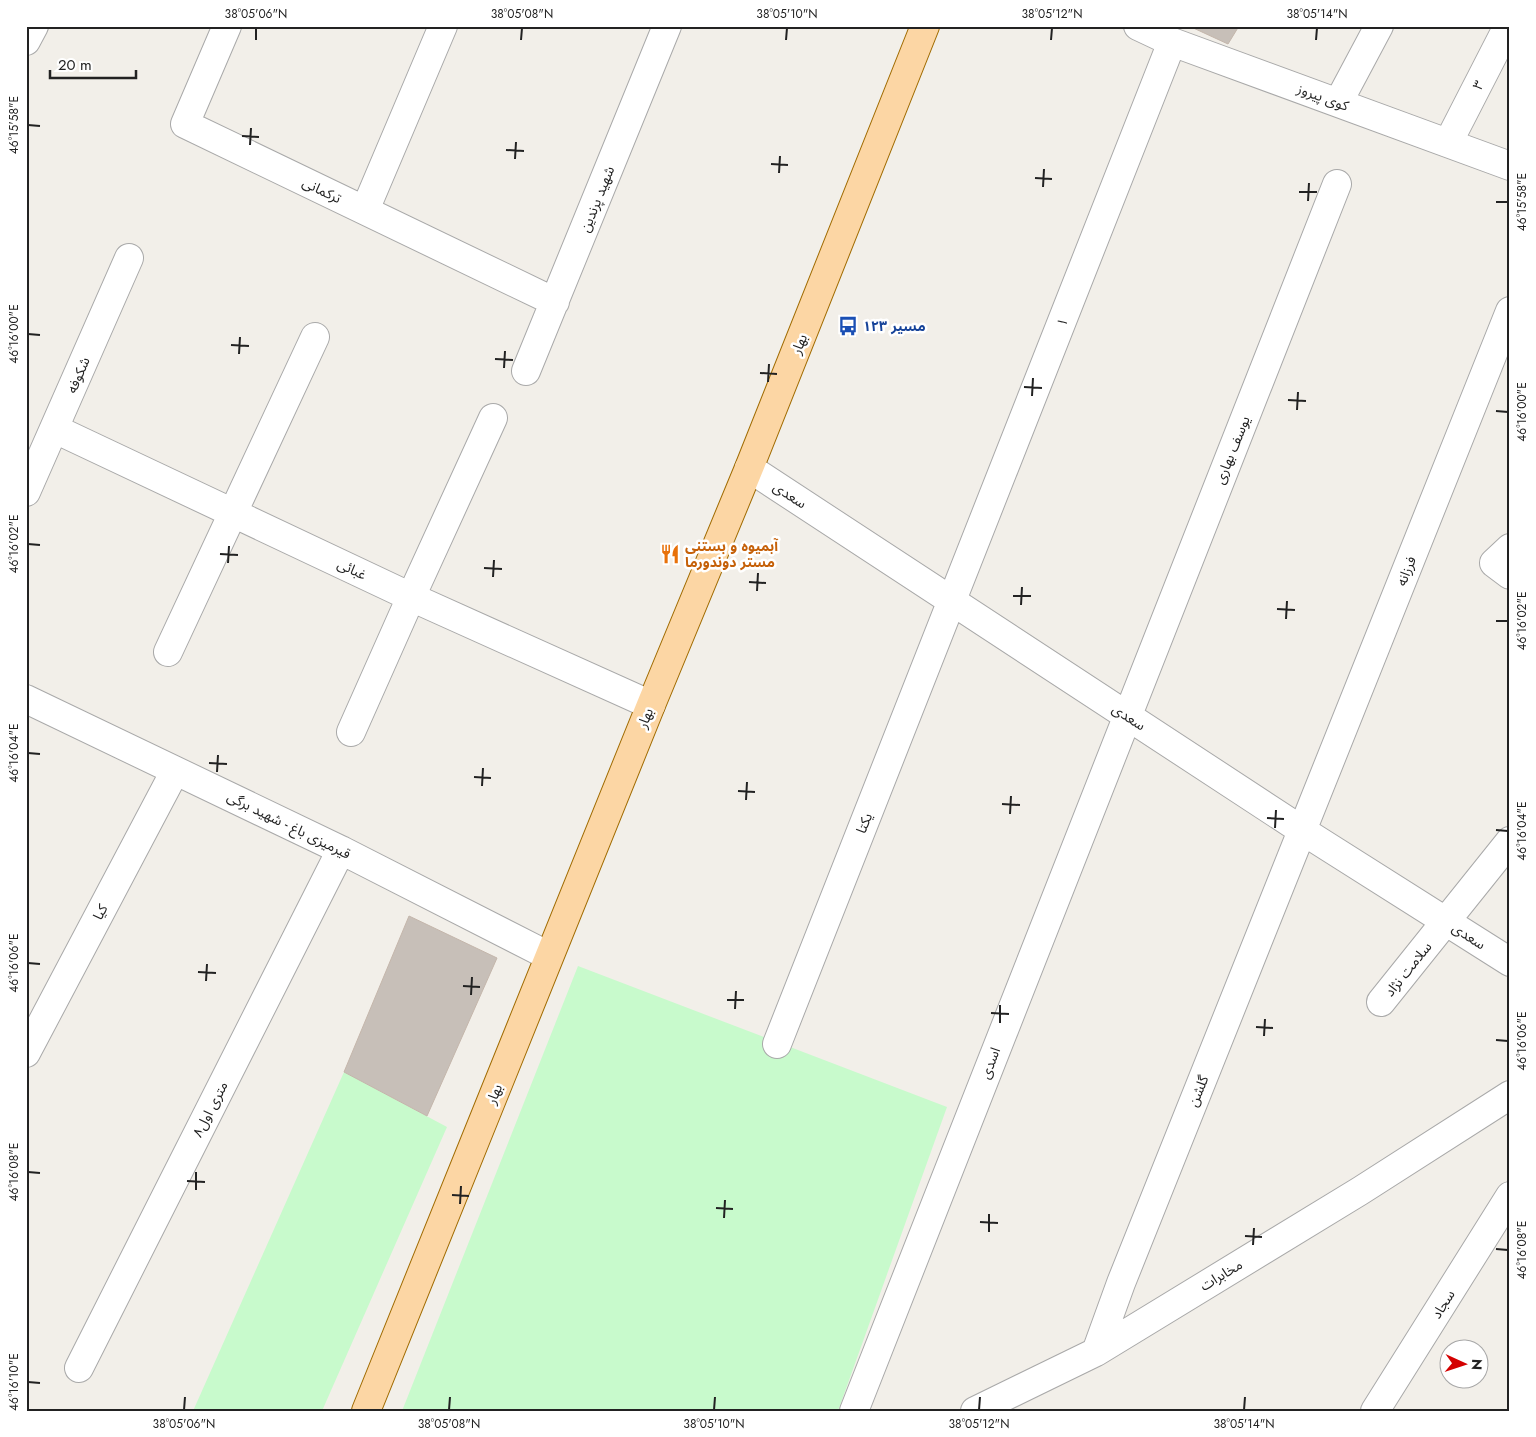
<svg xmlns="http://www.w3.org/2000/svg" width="1536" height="1437" font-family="Jost,'Noto Sans Arabic',sans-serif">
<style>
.park{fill:#c8facc}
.building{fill:#c7bfb8;stroke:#c4b6ab}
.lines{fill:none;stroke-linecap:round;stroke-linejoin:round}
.minor-casing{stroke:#a9a9a9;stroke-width:30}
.major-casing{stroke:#a06b00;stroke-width:30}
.minor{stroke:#fff;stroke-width:28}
.major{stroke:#fcd6a4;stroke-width:28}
.ticks{fill:none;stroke:#222;stroke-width:2}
.labels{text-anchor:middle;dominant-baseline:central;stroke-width:5;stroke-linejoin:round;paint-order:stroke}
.street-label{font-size:14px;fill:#222;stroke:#fff}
.transit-label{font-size:14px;font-weight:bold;fill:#164399;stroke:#fff;text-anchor:start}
.food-label{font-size:14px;font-weight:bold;fill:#c56008;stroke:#fff;text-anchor:start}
.neatline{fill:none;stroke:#222;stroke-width:2}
.ticks-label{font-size:12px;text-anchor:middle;fill:#222}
</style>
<rect width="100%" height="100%" fill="#f2efe9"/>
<!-- park -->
<path class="park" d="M 578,966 L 947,1107 L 838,1411 L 402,1411 Z
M 344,1072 L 447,1127 L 322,1411 L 193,1411 Z"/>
<!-- building -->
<path class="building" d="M 1189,26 L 1239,26 L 1228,44 Z
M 409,916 L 497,958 L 427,1116 L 344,1072 Z"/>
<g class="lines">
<defs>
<path id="minor" d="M 227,26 L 185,124 L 555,302
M 1138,26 L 1172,42 L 1510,166
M 26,41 L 34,26
M 1338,103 L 1379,26
M 1448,143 L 1508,26
M 365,210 L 443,26
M 526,371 L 667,26
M 55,429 L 411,597 L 651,705
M 749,468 L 1303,831 L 1510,962
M 26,492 L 129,258
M 1510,548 L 1494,563 L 1510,575
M 168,652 L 315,337
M 26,699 L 341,850 L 549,956
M 351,732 L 411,597 L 493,418
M 1381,1002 L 1510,841
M 777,1044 L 1172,42
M 26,1053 L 175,771
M 1096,1352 L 1121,1283 L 1510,311
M 79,1368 L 341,850
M 854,1411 L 1337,184
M 975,1411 L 1096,1352 L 1360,1191 L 1510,1095
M 1375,1411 L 1510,1196"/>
<path id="major" d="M 366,1411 L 651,705 L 749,468 L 925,26"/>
</defs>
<!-- minor casing -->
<use href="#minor" class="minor-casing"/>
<!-- major casing -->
<use href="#major" class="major-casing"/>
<!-- minor -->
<use href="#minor" class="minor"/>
<!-- major -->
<use href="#major" class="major"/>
</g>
<!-- ticks -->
<path class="ticks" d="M 256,40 L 256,28M 521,40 L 522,28M 786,40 L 787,28M 1051,40 L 1052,28M 1316,40 L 1317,28M 28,125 L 40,126M 242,136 L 259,137M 250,145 L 251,128M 506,150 L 524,151M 515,159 L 516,142M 771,164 L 788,165M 779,173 L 780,156M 1035,178 L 1052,179M 1043,187 L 1044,169M 1299,192 L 1317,192M 1308,201 L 1309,183M 1496,202 L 1508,202M 28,334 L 40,335M 231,345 L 249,346M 239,354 L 240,337M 495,359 L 513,360M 504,368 L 505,351M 760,373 L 777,374M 768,382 L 769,364M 1024,387 L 1042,388M 1032,396 L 1033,378M 1288,400 L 1306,401M 1297,410 L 1298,392M 1496,411 L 1508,412M 28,544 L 40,545M 220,554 L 238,555M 228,563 L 229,546M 484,568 L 502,569M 493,577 L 494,560M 749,582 L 766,583M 757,591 L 758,573M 1013,596 L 1031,596M 1021,605 L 1022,587M 1277,609 L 1295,610M 1286,619 L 1287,601M 1496,621 L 1508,621M 28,753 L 40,754M 209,763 L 227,764M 217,772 L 218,755M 474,777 L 491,778M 482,786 L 483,768M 738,791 L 755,792M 746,800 L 747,782M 1002,804 L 1020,805M 1010,814 L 1011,796M 1267,818 L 1284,819M 1275,828 L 1276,810M 1496,830 L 1508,831M 28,963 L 40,964M 198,972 L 216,973M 206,981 L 207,964M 463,986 L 480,987M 471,995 L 472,977M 727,1000 L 744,1000M 735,1009 L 736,991M 991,1013 L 1009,1014M 1000,1023 L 1000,1005M 1256,1027 L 1273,1028M 1264,1036 L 1265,1019M 1496,1040 L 1508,1041M 28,1172 L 40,1173M 187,1181 L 205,1182M 196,1190 L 196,1172M 452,1195 L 469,1196M 460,1204 L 461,1186M 716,1208 L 733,1209M 724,1218 L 725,1200M 980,1222 L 998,1223M 989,1232 L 989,1214M 1245,1236 L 1262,1237M 1253,1245 L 1254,1228M 1496,1249 L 1508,1250M 28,1382 L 40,1383M 184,1410 L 185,1397M 449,1410 L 450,1397M 714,1410 L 715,1397M 979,1410 L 980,1397M 1244,1410 L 1245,1397"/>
<!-- icons -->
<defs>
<symbol id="bus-bare" viewBox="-9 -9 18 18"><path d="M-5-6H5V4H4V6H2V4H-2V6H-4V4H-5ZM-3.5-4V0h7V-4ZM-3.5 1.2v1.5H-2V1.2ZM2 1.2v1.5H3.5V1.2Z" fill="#1a4fb4" stroke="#fff" stroke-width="2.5" paint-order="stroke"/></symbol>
<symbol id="restaurant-bare" viewBox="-9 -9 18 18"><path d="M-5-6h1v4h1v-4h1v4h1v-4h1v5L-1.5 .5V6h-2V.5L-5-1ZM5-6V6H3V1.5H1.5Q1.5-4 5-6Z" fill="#e8710a" stroke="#fff" stroke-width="2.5" paint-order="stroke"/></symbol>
</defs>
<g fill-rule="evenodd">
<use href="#bus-bare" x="834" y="312" width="28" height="28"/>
<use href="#restaurant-bare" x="656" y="540" width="28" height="28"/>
</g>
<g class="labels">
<!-- street labels -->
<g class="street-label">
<text transform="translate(1478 85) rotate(-63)">۳</text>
<text transform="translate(1323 97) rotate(20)">کوی پیروز</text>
<text transform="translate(322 190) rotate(26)">ترکمانی</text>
<text transform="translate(597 199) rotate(-68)">شهید پرندین</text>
<text transform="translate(1062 322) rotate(-69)">۱</text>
<text transform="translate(799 344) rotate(-68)">بهار</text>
<text transform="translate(78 375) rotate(-67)">شکوفه</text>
<text transform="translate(1232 450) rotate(-68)">یوسف بهاری</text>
<text transform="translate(790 495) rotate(33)">سعدی</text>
<text transform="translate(352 569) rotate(25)">غبائی</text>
<text transform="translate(1406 571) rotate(-68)">فرزانه</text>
<text transform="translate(1129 717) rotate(33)">سعدی</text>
<text transform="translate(645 718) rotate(-68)">بهار</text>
<text transform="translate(864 823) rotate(-68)">یکتا</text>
<text transform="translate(289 825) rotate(26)">قیرمیزی باغ - شهید برگی</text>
<text transform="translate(100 912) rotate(-62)">کیا</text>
<text transform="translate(1469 936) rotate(33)">سعدی</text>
<text transform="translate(1408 969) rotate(-51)">سلامت نژاد</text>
<text transform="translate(990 1063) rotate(-69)">اسدی</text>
<text transform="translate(1198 1091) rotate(-68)">گلشن</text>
<text transform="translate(494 1094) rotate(-68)">بهار</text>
<text transform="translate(210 1109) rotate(-63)">۸متری اول</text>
<text transform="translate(1221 1275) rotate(-31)">مخابرات</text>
<text transform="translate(1443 1304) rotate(-58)">سجاد</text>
</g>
<!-- transit labels -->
<g class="transit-label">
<text x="863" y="326">مسیر ۱۲۳</text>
</g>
<!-- food labels -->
<g class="food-label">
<text x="685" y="546">آبمیوه و بستنی<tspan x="685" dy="16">مستر دوندورما</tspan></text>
</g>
</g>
<!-- border -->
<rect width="1536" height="1437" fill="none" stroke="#ffffff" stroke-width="55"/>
<!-- north arrow -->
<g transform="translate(1464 1364) rotate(93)"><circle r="24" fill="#ffffff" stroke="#a7a7a7"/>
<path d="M0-4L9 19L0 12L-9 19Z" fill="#d40000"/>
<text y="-8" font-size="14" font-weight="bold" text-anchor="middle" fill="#222222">N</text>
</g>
<!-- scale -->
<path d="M50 70v8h86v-8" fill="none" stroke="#222222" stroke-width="2.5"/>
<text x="58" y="70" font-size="15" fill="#222222" stroke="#ffffff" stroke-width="4" paint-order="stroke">20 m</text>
<rect x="28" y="28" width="1480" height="1382" class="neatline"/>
<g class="ticks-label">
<text x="256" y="18">38°05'06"N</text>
<text x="522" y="18">38°05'08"N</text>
<text x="787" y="18">38°05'10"N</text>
<text x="1052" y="18">38°05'12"N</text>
<text x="1317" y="18">38°05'14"N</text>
<text transform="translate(14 125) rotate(-90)" y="4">46°15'58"E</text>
<text transform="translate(1522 202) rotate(-90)" y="4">46°15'58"E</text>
<text transform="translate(14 334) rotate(-90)" y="4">46°16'00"E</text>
<text transform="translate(1522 412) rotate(-90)" y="4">46°16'00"E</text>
<text transform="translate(14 544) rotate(-90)" y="4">46°16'02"E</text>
<text transform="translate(1522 621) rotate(-90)" y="4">46°16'02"E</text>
<text transform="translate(14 753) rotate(-90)" y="4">46°16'04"E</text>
<text transform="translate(1522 831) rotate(-90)" y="4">46°16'04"E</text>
<text transform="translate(14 963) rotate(-90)" y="4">46°16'06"E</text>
<text transform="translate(1522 1041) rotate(-90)" y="4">46°16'06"E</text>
<text transform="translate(14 1172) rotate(-90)" y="4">46°16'08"E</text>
<text transform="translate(1522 1250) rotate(-90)" y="4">46°16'08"E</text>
<text transform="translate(14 1382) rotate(-90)" y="4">46°16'10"E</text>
<text x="184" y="1428">38°05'06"N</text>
<text x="449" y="1428">38°05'08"N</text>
<text x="714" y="1428">38°05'10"N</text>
<text x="979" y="1428">38°05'12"N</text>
<text x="1244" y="1428">38°05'14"N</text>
</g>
</svg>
